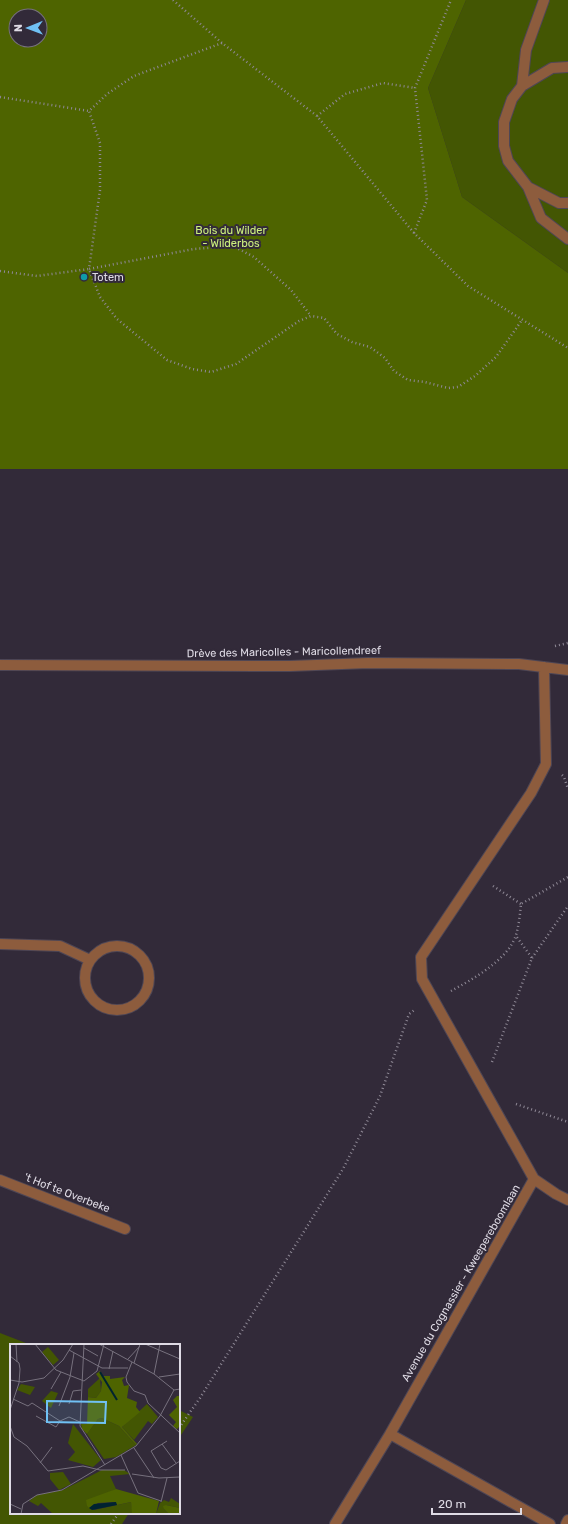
<svg xmlns="http://www.w3.org/2000/svg" width="568" height="1524" font-family="Rubik,sans-serif">
<style>
.green{fill:#435603}
.forest{fill:#4e6400;fill-rule:evenodd}
.lines{fill:none;stroke-linecap:round;stroke-linejoin:round}
.service-casing{stroke:#4e4655;stroke-width:12}
.minor-casing{stroke:#4e4655;stroke-width:12}
.path{stroke:#8f8996;stroke-width:2.5;stroke-dasharray:1 3;stroke-linecap:butt}
.service{stroke:#8d5c3d;stroke-width:10}
.minor{stroke:#8d5c3d;stroke-width:10}
.culture-dot{fill:#0f9aa8;stroke:#322a39;stroke-width:1.5}
.labels{text-anchor:middle;dominant-baseline:central;stroke-width:4;stroke-linejoin:round;paint-order:stroke}
.park-label{font-size:11px;fill:#cdf07e;stroke:#322a39}
.poi-label{font-size:11px;fill:#dfdbe5;stroke:#322a39;text-anchor:start}
.street-label{font-size:11px;fill:#dfdbe5;stroke:#322a39}
.inset-river{fill:none;stroke:#002330;stroke-width:2}
.inset-road{fill:none;stroke:#77717e;stroke-width:1}
.view{fill:#70c1f4;fill-opacity:0.15;stroke:#70c1f4;stroke-width:2}
.inset-edge{fill:none;stroke:#dfdbe5;stroke-width:2}
</style>
<rect width="100%" height="100%" fill="#322a39"/>
<!-- green -->
<path class="green" d="M 466,0 L 568,0 L 568,273 L 462,197 L 428,88 Z
M 0,1333 L 31,1345 L 11,1345 L 11,1513 L 129,1513 L 122,1524 L 0,1524 Z
M 179,1410 L 193,1417 L 179,1438 Z"/>
<!-- forest -->
<path class="forest" d="M 0,0 L 466,0 L 428,88 L 462,197 L 568,273 L 568,469 L 0,469 ZM 16,16 L 40,16 L 40,40 L 16,40 Z"/>
<g class="lines">
<defs>
<path id="service" d="M 568,67 L 552,68 L 522,86 L 512,99 L 504,122 L 504,146 L 508,161 L 528,187 L 559,203 L 568,203
M 522,86 L 526,50 L 544,0
M 528,187 L 541,218 L 568,239"/>
<path id="minor" d="M 0,665 L 290,666 L 368,663 L 519,664 L 568,670
M 0,944 L 60,946 L 90,960
M85 978a32 32 0 1 1 64 0a32 32 0 1 1-64 0Z
M 534,1179 L 556,1194 L 568,1200
M 0,1180 L 125,1229
M 390,1434 L 550,1524
M 335,1524 L 390,1434 L 534,1179 L 422,979 L 421,957 L 531,793 L 546,764 L 544,667
M 566,1524 L 568,1520"/>
</defs>
<!-- service casing -->
<use href="#service" class="service-casing"/>
<!-- minor casing -->
<use href="#minor" class="minor-casing"/>
<!-- path -->
<path class="path" d="M 173,0 L 222,43 L 317,116 L 414,233 L 468,286 L 568,348
M 222,43 L 134,76 L 107,94 L 89,111 L 100,143 L 100,190 L 89,269 L 194,249 L 233,246 L 254,257 L 291,290 L 311,316
M 0,97 L 89,111
M 317,116 L 345,94 L 383,83 L 415,88
M 414,233 L 427,200 L 415,88 L 451,0
M 0,271 L 37,276 L 89,269 L 100,297 L 117,319 L 167,360 L 192,369 L 211,372 L 236,364 L 299,321 L 311,316 L 324,318 L 337,334 L 352,342 L 370,347 L 385,358 L 394,371 L 408,380 L 425,382 L 448,388 L 458,387 L 475,376 L 496,357 L 522,320
M 555,646 L 568,643
M 562,775 L 564,777 L 568,789
M 493,886 L 521,904
M 532,958 L 568,906
M 451,991 C 473,979 508,960 516,935 C 519,925 520,914 521,904 L 568,877
M 492,1062 L 532,958 L 516,936
M 516,1104 L 568,1122
M 179,1428 L 200,1398 L 343,1169 L 380,1096 L 409,1014 L 416,1009
M 111,1524 L 119,1513"/>
<!-- service -->
<use href="#service" class="service"/>
<!-- minor -->
<use href="#minor" class="minor"/>
</g>
<!-- markers -->
<circle class="culture-dot" cx="84" cy="277" r="4"/>
<g class="labels">
<!-- park labels -->
<g class="park-label">
<text x="231" y="230">Bois du Wilder<tspan x="231" dy="13">- Wilderbos</tspan></text>
</g>
<!-- poi labels -->
<g class="poi-label">
<text x="92" y="277">Totem</text>
</g>
<!-- street labels -->
<g class="street-label">
<text transform="translate(284 652) rotate(-1)">Drève des Maricolles - Maricollendreef</text>
<text transform="translate(67 1193) rotate(21)">'t Hof te Overbeke</text>
<text transform="translate(461 1283) rotate(-60)">Avenue du Cognassier - Kweepereboomlaan</text>
</g>
</g>
<!-- overview -->
<g transform="translate(10 1344)">
<rect width="170" height="170" fill="#322a39"/>
<path d="M 38,3 L 49,16 L 43,21 L 32,8 ZM 90,34 L 91,47 L 86,54 L 78,53 L 78,45 ZM 11,40 L 25,43 L 20,51 L 7,46 ZM 41,47 L 48,49 L 41,64 L 32,57 ZM 137,60 L 148,73 L 142,80 L 138,77 L 124,96 L 112,83 ZM 92,74 L 109,82 L 126,101 L 106,113 L 94,115 L 77,90 L 88,75 ZM 63,80 L 91,116 L 83,123 L 58,116 L 65,108 L 58,99 ZM 92,126 L 114,126 L 120,130 L 100,132 L 106,145 L 77,159 L 77,162 L 84,166 L 121,158 L 123,170 L 43,170 L 31,159 L 28,162 L 19,157 L 27,151 L 53,146 ZM 53,128 L 61,140 L 49,146 L 40,135 L 40,129 ZM 161,154 L 170,160 L 170,164 L 156,161 L 154,165 L 159,170 L 146,170 L 150,159 L 154,156 L 159,158 Z" fill="#435603"/>
<path d="M 90,27 L 93,32 L 100,32 L 100,35 L 115,33 L 112,36 L 114,42 L 119,41 L 117,54 L 127,58 L 126,63 L 130,68 L 112,83 L 127,100 L 126,101 L 109,82 L 92,74 L 88,75 L 77,90 L 72,85 L 71,80 L 77,80 L 78,53 L 86,54 L 91,47 L 92,38 L 86,30 ZM 167,52 L 170,52 L 170,82 L 167,85 L 163,82 L 166,78 L 159,71 L 167,63 L 163,56 ZM 106,145 L 149,157 L 146,170 L 122,170 L 121,158 L 107,161 L 105,158 L 88,159 L 79,164 L 77,162 L 76,156 ZM 156,161 L 170,164 L 170,170 L 159,170 L 154,165 L 153,162 Z" fill="#4e6400"/>
<path d="M 106,158 L 107,161 L 82,166 L 79,164 L 84,160 Z" fill="#002330"/>
<path class="inset-river" d="M 90,28 L 107,56"/>
<path class="inset-road" d="M 6,0 L 7,18M 25,0 L 46,26 L 74,37 L 87,27 L 94,0M 74,0 L 70,82 L 95,121M 89,0 L 144,30 L 164,46 L 170,45M 135,0 L 170,15M 74,4 L 88,12M 59,6 L 92,24 L 118,24M 0,12 L 9,19 L 10,25 L 9,39 L 0,66M 118,15 L 130,2M 170,15 L 170,32M 122,18 L 116,33 L 117,38 L 124,47 L 135,51 L 138,59 L 170,89M 124,19 L 130,0M 99,25 L 103,7M 144,30 L 150,0M 149,33 L 170,30M 0,36 L 12,38 L 34,34 L 53,16 L 63,0M 41,45 L 51,28M 3,55 L 18,62 L 22,59 L 50,77 L 59,73 L 70,78M 59,60 L 63,47 L 71,46M 49,62 L 60,33 L 64,9M 26,72 L 46,83 L 50,77M 0,82 L 4,93 L 17,102 L 38,127 L 73,122 L 90,126 L 115,126M 157,97 L 141,107 L 151,124 L 156,126 L 170,117M 152,100 L 166,119M 124,104 L 144,134M 111,111 L 128,149 L 151,157M 30,119 L 42,103M 122,130 L 149,134 L 170,133M 151,158 L 157,134M 0,160 L 11,165M 11,170 L 13,160 L 27,151 L 52,146 L 126,102 L 150,72 L 164,46"/>
<path class="view" d="M 37,57 L 96,58 L 95,79 L 37,78 Z"/>
<rect width="170" height="170" class="inset-edge"/>
</g>
<!-- north arrow -->
<g transform="translate(28 28) rotate(269)"><circle r="19" fill="#322a39" stroke="#77717e"/>
<path d="M0-3L7 15L0 10L-7 15Z" fill="#70c1f4"/>
<text y="-6" font-size="11" font-weight="bold" text-anchor="middle" fill="#dfdbe5">N</text>
</g>
<!-- scale -->
<path d="M432 1508v6h89v-6" fill="none" stroke="#dfdbe5" stroke-width="2"/>
<text x="438" y="1508" font-size="12" fill="#dfdbe5" stroke="#322a39" stroke-width="3" paint-order="stroke">20 m</text>
</svg>
